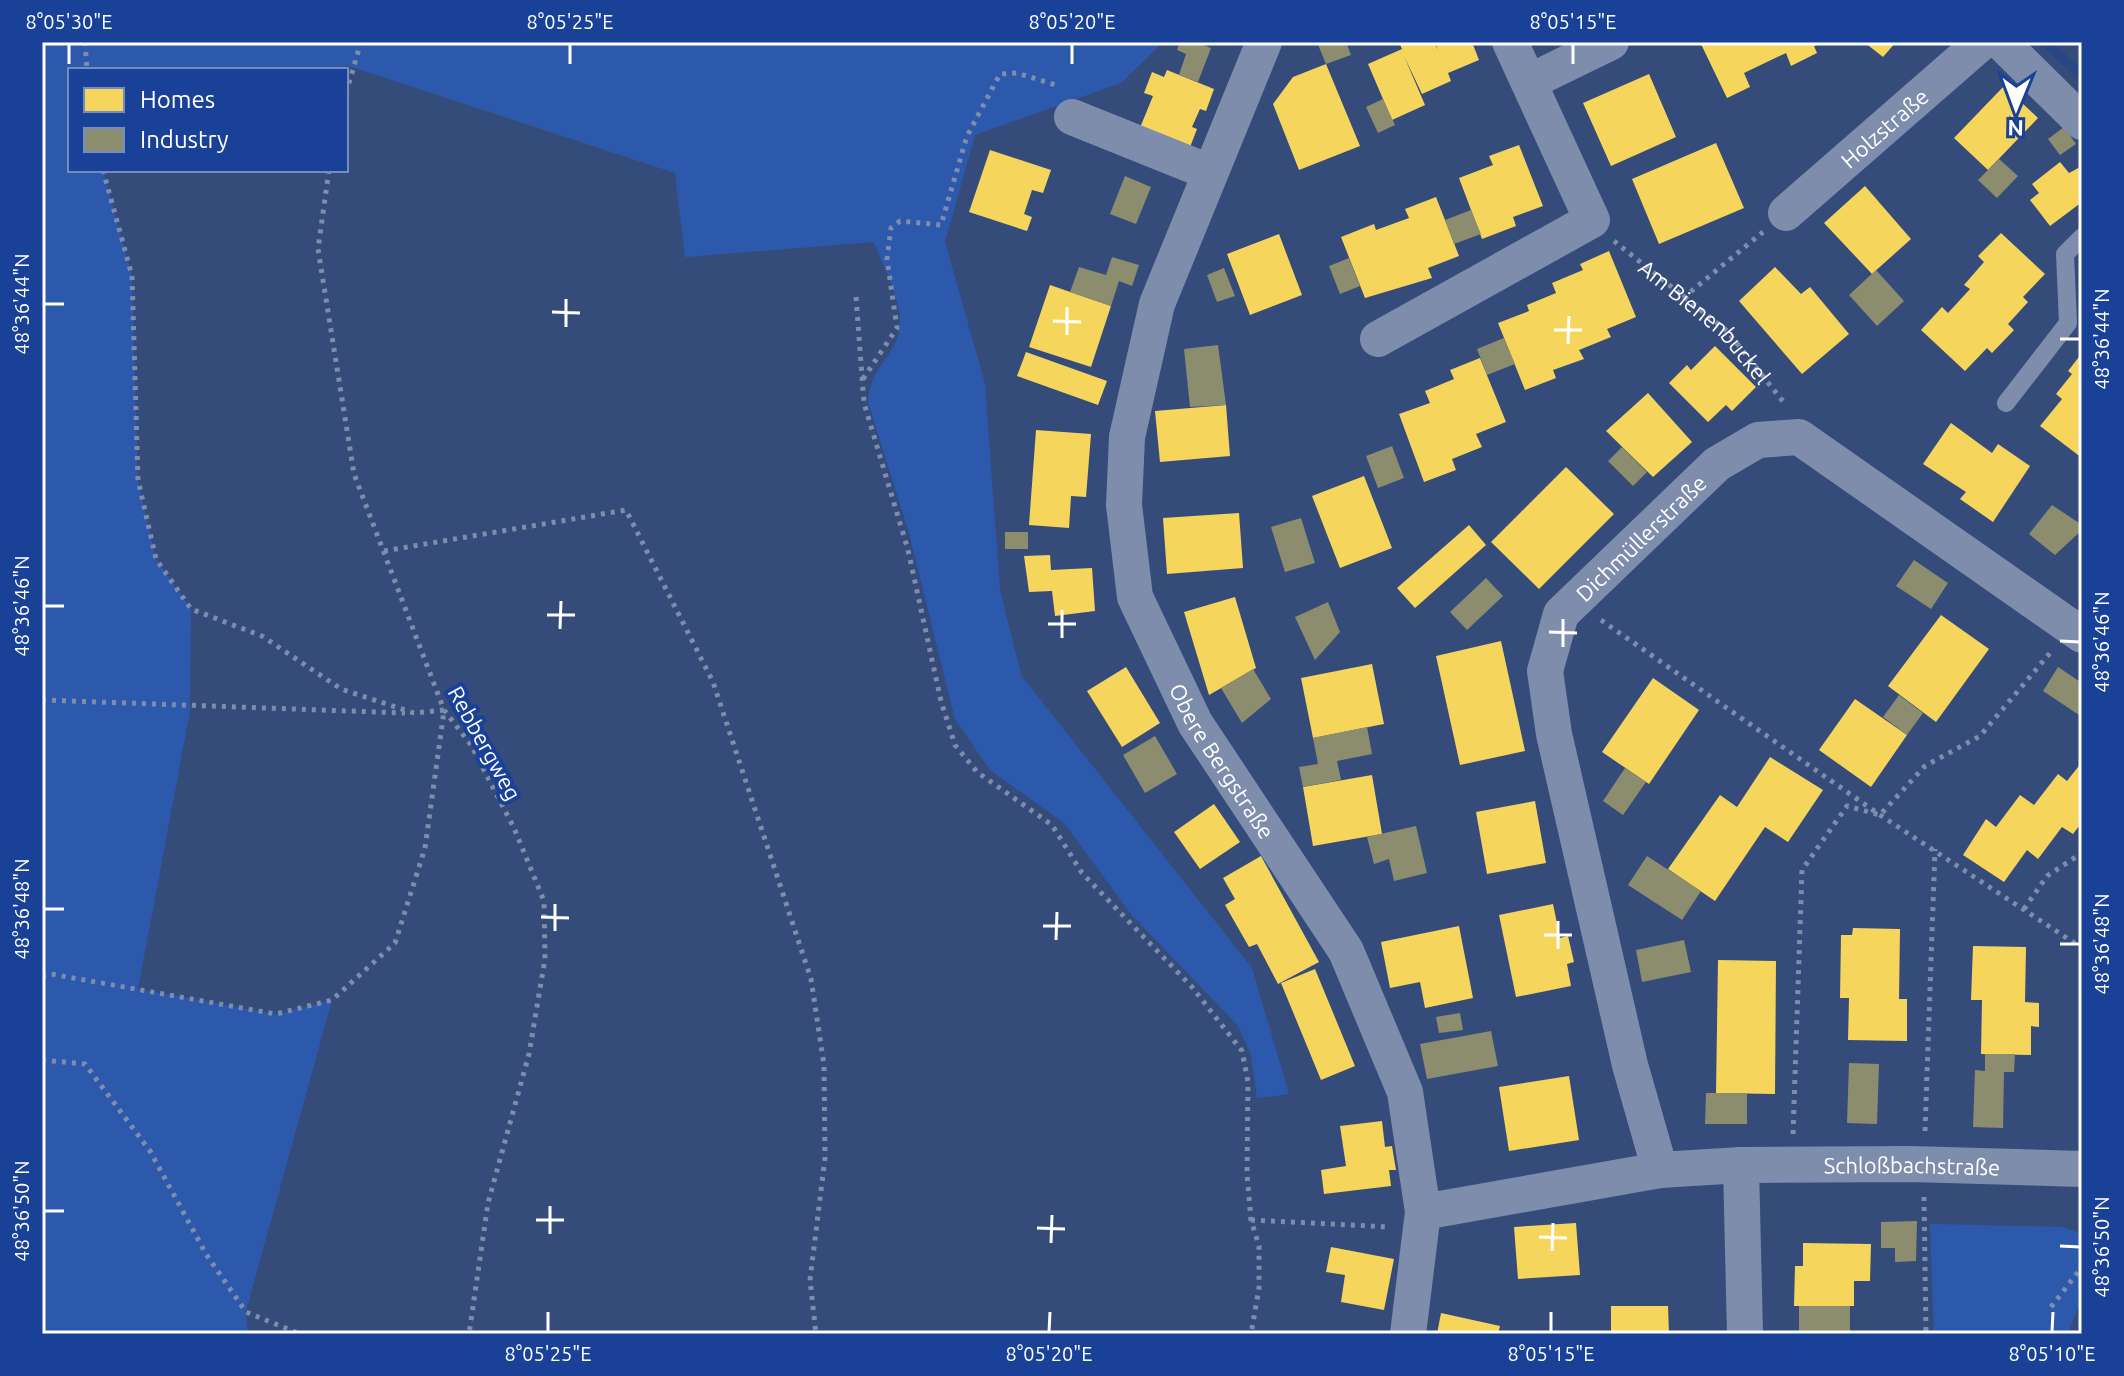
<svg xmlns="http://www.w3.org/2000/svg" width="2124" height="1376" font-family="Ubuntu,sans-serif">
<style>
.green{fill:#2d59ad}
.homes{fill:#f6d55c}
.industry{fill:#8c8c6e}
.lines{fill:none;stroke-linecap:round;stroke-linejoin:round}
.stream{stroke:#294785;stroke-width:10}
.path{stroke:#7f8dad;stroke-width:5;stroke-dasharray:4 6;stroke-linecap:butt}
.lane{stroke:#7f8dad;stroke-width:18}
.street{stroke:#7f8dad;stroke-width:36}
.ticks{fill:none;stroke:#fff;stroke-width:3}
.labels{text-anchor:middle;dominant-baseline:central;stroke-width:8;stroke-linejoin:round;paint-order:stroke}
.street-label{font-size:22px;fill:#fff;stroke:#184197}
.neatline{fill:none;stroke:#fff;stroke-width:3}
.ticks-label{font-size:20px;text-anchor:middle;fill:#fff}
</style>
<rect width="100%" height="100%" fill="#354c7a"/>
<!-- green -->
<path class="green" d="M 42,42 L 1163,42 L 1121,83 L 975,135 L 945,242 L 985,384 L 1000,590 L 1021,675 L 1252,968 L 1289,1094 L 1257,1098 L 1251,1055 L 1238,1026 L 1131,914 L 1064,823 L 990,770 L 955,719 L 909,533 L 868,402 C 870,377 881,367 894,346 C 912,315 885,272 874,242 L 685,257 L 675,173 L 346,65 L 344,70 L 70,70 L 70,170 L 103,170 L 132,276 L 138,480 L 156,559 L 191,609 L 190,711 L 138,989 L 276,1014 L 332,1000 L 246,1311 L 248,1334 L 42,1334 Z
M 1930,1224 L 2063,1227 L 2082,1234 L 2082,1297 L 2068,1334 L 1934,1334 Z"/>
<!-- homes -->
<path class="homes" d="M 1399,42 L 1434,42 L 1438,50 L 1435,42 L 1472,42 L 1479,60 L 1448,73 L 1451,81 L 1422,94 L 1404,56 L 1425,105 L 1392,120 L 1368,64 L 1402,49 Z
M 1700,42 L 1824,42 L 1824,43 L 1814,46 L 1817,53 L 1791,66 L 1786,53 L 1744,73 L 1750,87 L 1727,98 Z
M 1864,42 L 1896,42 L 1883,57 Z
M 1326,64 L 1360,146 L 1299,170 L 1273,104 L 1293,77 Z
M 1167,70 L 1214,89 L 1206,111 L 1200,109 L 1192,127 L 1197,129 L 1187,155 L 1137,135 L 1153,96 L 1144,93 L 1152,72 L 1164,77 Z
M 1649,74 L 1676,137 L 1611,166 L 1583,103 Z
M 2004,86 L 2038,118 L 1988,170 L 1954,138 Z
M 1716,143 L 1744,208 L 1659,244 L 1632,179 Z
M 1519,145 L 1543,206 L 1513,217 L 1516,226 L 1482,239 L 1459,178 L 1493,165 L 1489,156 Z
M 990,150 L 1051,170 L 1043,193 L 1032,190 L 1024,214 L 1032,217 L 1027,231 L 969,212 Z
M 2060,162 L 2069,173 L 2082,166 L 2082,202 L 2050,226 L 2030,200 L 2039,193 L 2032,184 Z
M 1865,186 L 1911,239 L 1872,274 L 1824,223 Z
M 1436,197 L 1459,256 L 1428,268 L 1432,278 L 1365,298 L 1341,237 L 1374,224 L 1376,230 L 1409,218 L 1405,209 Z
M 2001,233 L 2045,274 L 2023,297 L 2028,302 L 2008,324 L 2014,330 L 1992,353 L 1987,348 L 1965,371 L 1921,330 L 1942,307 L 1948,313 L 1970,289 L 1964,285 L 1984,262 L 1978,256 Z
M 1279,234 L 1302,295 L 1250,315 L 1227,254 Z
M 1609,251 L 1636,317 L 1607,329 L 1611,337 L 1579,350 L 1584,359 L 1553,370 L 1556,378 L 1525,390 L 1498,323 L 1529,311 L 1527,305 L 1556,293 L 1552,283 L 1583,270 L 1580,264 Z
M 1775,267 L 1801,294 L 1810,287 L 1849,334 L 1802,374 L 1739,301 Z
M 1050,285 L 1111,306 L 1091,367 L 1029,347 Z
M 1715,346 L 1756,387 L 1732,411 L 1726,405 L 1708,422 L 1669,383 L 1687,365 L 1691,370 Z
M 1026,352 L 1107,381 L 1098,405 L 1017,376 Z
M 2082,353 L 2082,458 L 2040,426 L 2062,399 L 2056,394 L 2072,374 L 2068,371 Z
M 1480,358 L 1506,422 L 1476,434 L 1482,447 L 1452,459 L 1456,470 L 1424,482 L 1399,414 L 1430,403 L 1425,391 L 1454,379 L 1450,370 Z
M 1648,393 L 1692,442 L 1653,477 L 1606,431 Z
M 1226,405 L 1230,456 L 1160,462 L 1155,411 Z
M 1951,423 L 1992,453 L 1998,444 L 2030,466 L 1993,522 L 1960,499 L 1966,492 L 1923,464 Z
M 1036,430 L 1091,434 L 1086,497 L 1071,496 L 1069,528 L 1029,525 Z
M 1566,467 L 1614,514 L 1539,589 L 1491,542 Z
M 1364,476 L 1392,548 L 1340,568 L 1312,496 Z
M 1239,513 L 1243,568 L 1167,574 L 1163,518 Z
M 1469,525 L 1486,545 L 1415,608 L 1397,588 Z
M 1050,555 L 1051,570 L 1092,568 L 1095,611 L 1055,616 L 1052,591 L 1029,592 L 1024,556 Z
M 1235,597 L 1256,668 L 1209,695 L 1184,612 Z
M 1941,615 L 1989,649 L 1936,722 L 1888,686 Z
M 1501,641 L 1525,751 L 1460,765 L 1436,656 Z
M 1372,664 L 1384,724 L 1313,738 L 1301,678 Z
M 1126,667 L 1160,723 L 1122,747 L 1087,691 Z
M 1653,678 L 1699,710 L 1649,784 L 1602,752 Z
M 1855,699 L 1907,735 L 1871,787 L 1819,750 Z
M 1770,757 L 1823,790 L 1788,842 L 1765,827 L 1715,901 L 1668,869 L 1720,795 L 1737,807 Z
M 2082,762 L 2082,822 L 2073,834 L 2062,827 L 2038,859 L 2027,850 L 2004,882 L 1963,855 L 1986,819 L 1996,827 L 2020,795 L 2034,805 L 2058,774 L 2067,781 Z
M 1372,775 L 1382,834 L 1313,846 L 1303,787 Z
M 1535,801 L 1546,863 L 1487,874 L 1476,812 Z
M 1214,804 L 1240,842 L 1200,869 L 1174,832 Z
M 1261,856 L 1319,962 L 1278,984 L 1257,944 L 1249,947 L 1225,905 L 1235,899 L 1223,878 Z
M 1553,904 L 1560,938 L 1568,936 L 1574,962 L 1567,964 L 1571,986 L 1516,997 L 1499,915 Z
M 1459,926 L 1473,998 L 1425,1008 L 1420,982 L 1390,988 L 1381,942 Z
M 1853,928 L 1900,929 L 1899,999 L 1907,999 L 1907,1041 L 1848,1040 L 1849,998 L 1840,998 L 1841,935 L 1852,935 Z
M 1973,946 L 2026,947 L 2025,1002 L 2039,1003 L 2039,1027 L 2031,1026 L 2031,1055 L 1981,1054 L 1982,1000 L 1971,1000 Z
M 1718,960 L 1776,961 L 1775,1094 L 1716,1093 Z
M 1315,969 L 1355,1066 L 1321,1080 L 1281,983 Z
M 1569,1076 L 1579,1140 L 1509,1151 L 1499,1087 Z
M 1382,1121 L 1385,1147 L 1392,1146 L 1396,1170 L 1389,1170 L 1391,1186 L 1324,1194 L 1321,1170 L 1346,1166 L 1340,1126 Z
M 1576,1223 L 1580,1275 L 1518,1279 L 1514,1227 Z
M 1803,1243 L 1871,1244 L 1870,1281 L 1854,1281 L 1854,1306 L 1794,1306 L 1795,1266 L 1803,1266 Z
M 1331,1247 L 1394,1259 L 1384,1310 L 1341,1302 L 1345,1275 L 1326,1272 Z
M 1611,1306 L 1668,1306 L 1669,1334 L 1611,1334 Z
M 1441,1313 L 1500,1326 L 1498,1334 L 1437,1334 Z"/>
<!-- industry -->
<path class="industry" d="M 1180,42 L 1195,42 L 1211,48 L 1198,82 L 1179,75 L 1186,54 L 1177,50 Z
M 1317,42 L 1346,42 L 1351,55 L 1326,64 Z
M 1383,99 L 1395,125 L 1378,133 L 1366,107 Z
M 2064,127 L 2076,144 L 2060,155 L 2048,139 Z
M 1999,159 L 2018,176 L 1997,198 L 1978,180 Z
M 1125,176 L 1151,187 L 1136,224 L 1110,214 Z
M 1471,210 L 1481,234 L 1454,244 L 1445,220 Z
M 1112,257 L 1139,265 L 1132,286 L 1119,281 L 1111,306 L 1070,292 L 1079,267 L 1106,275 Z
M 1349,258 L 1360,286 L 1340,294 L 1329,266 Z
M 1224,268 L 1235,296 L 1217,302 L 1207,275 Z
M 1876,270 L 1904,301 L 1877,326 L 1849,295 Z
M 1504,338 L 1515,364 L 1487,375 L 1477,349 Z
M 1218,345 L 1226,405 L 1190,407 L 1184,349 Z
M 1392,446 L 1404,478 L 1378,488 L 1366,456 Z
M 1622,447 L 1647,472 L 1633,486 L 1608,461 Z
M 2052,505 L 2082,525 L 2082,530 L 2055,555 L 2029,534 Z
M 1301,518 L 1315,563 L 1285,572 L 1271,527 Z
M 1005,532 L 1028,532 L 1028,549 L 1005,549 Z
M 1914,560 L 1948,583 L 1931,609 L 1896,586 Z
M 1486,578 L 1503,596 L 1467,630 L 1450,612 Z
M 1328,602 L 1340,632 L 1315,660 L 1295,617 Z
M 2058,667 L 2082,683 L 2082,717 L 2043,691 Z
M 1253,669 L 1271,699 L 1242,723 L 1221,688 Z
M 1899,695 L 1923,713 L 1907,735 L 1883,717 Z
M 1367,727 L 1372,754 L 1337,761 L 1341,780 L 1303,787 L 1299,767 L 1318,764 L 1313,738 Z
M 1155,736 L 1177,774 L 1145,793 L 1123,755 Z
M 1625,768 L 1646,782 L 1623,815 L 1603,801 Z
M 1416,826 L 1427,873 L 1394,881 L 1389,859 L 1374,864 L 1367,837 Z
M 1647,856 L 1701,891 L 1682,920 L 1628,885 Z
M 1684,940 L 1691,972 L 1642,982 L 1636,950 Z
M 1460,1013 L 1463,1030 L 1439,1033 L 1436,1017 Z
M 1491,1031 L 1498,1066 L 1427,1079 L 1420,1044 Z
M 1985,1054 L 2015,1054 L 2014,1072 L 2004,1072 L 2003,1128 L 1973,1127 L 1975,1070 L 1985,1071 Z
M 1849,1063 L 1879,1064 L 1877,1124 L 1847,1123 Z
M 1706,1093 L 1747,1093 L 1747,1124 L 1705,1124 Z
M 1917,1221 L 1916,1261 L 1895,1262 L 1895,1248 L 1881,1248 L 1881,1222 Z
M 1799,1306 L 1850,1306 L 1850,1332 L 1799,1332 Z"/>
<g class="lines">
<!-- stream -->
<path class="stream" d="M 2044,42 L 2082,75"/>
<!-- path -->
<g class="path">
<path d="M 85,42 L 87,70"/>
<path d="M 346,93 L 361,42"/>
<path d="M 103,170 L 132,276 L 138,480 L 156,559 L 191,609 L 262,636 L 341,689 L 414,713 L 444,710"/>
<path d="M 329,170 L 318,249 L 354,474 L 444,710 L 471,745 L 514,828 L 544,901 L 545,959 L 529,1054 L 488,1203 L 469,1334"/>
<path id="s1" d="M 1614,241 L 1727,331 L 1785,404"/>
<path d="M 856,297 L 864,403 L 908,550 L 941,701 L 955,745 L 977,772 L 1052,825 L 1082,873 L 1192,987 L 1242,1051 L 1248,1082 L 1247,1174 L 1251,1220 L 1259,1246 L 1259,1288 L 1251,1334"/>
<path d="M 1683,298 L 1763,232"/>
<path d="M 863,379 L 897,328 L 887,259 L 891,228 L 900,221 L 941,225 L 967,136 L 1000,74 L 1017,73 L 1059,86"/>
<path d="M 384,551 L 626,510 L 713,682 L 811,979 L 824,1065 L 825,1158 L 810,1280 L 816,1334"/>
<path d="M 1601,620 L 1880,815 L 2082,948"/>
<path d="M 42,700 L 405,713"/>
<path d="M 2024,909 L 2047,876 L 2082,853"/>
<path d="M 42,976 L 51,974 L 276,1014 L 332,1000 L 395,943 L 425,848 L 444,711"/>
<path d="M 42,1060 L 85,1064 L 150,1151 L 206,1254 L 246,1312 L 300,1334"/>
<path d="M 1925,1131 L 1935,849"/>
<path d="M 1793,1134 L 1802,870 L 1847,806 L 1880,815 L 1925,766 L 1980,736 L 2050,653"/>
<path d="M 1924,1197 L 1926,1334"/>
<path d="M 1251,1220 L 1388,1227"/>
<path d="M 2051,1307 L 2082,1267"/>
</g>
<!-- lane -->
<path class="lane" d="M 2006,403 L 2068,323 L 2065,254 L 2082,237"/>
<!-- street -->
<g class="street">
<path id="s2" d="M 1264,42 L 1157,304 L 1127,437 L 1124,505 L 1135,597 L 1195,723 L 1346,951 L 1405,1092 L 1423,1212 L 1408,1334"/>
<path d="M 2001,42 L 2082,122"/>
<path d="M 1529,82 L 1611,42"/>
<path d="M 1072,117 L 1209,172"/>
<path id="s3" d="M 1786,213 L 1982,42"/>
<path d="M 1378,339 L 1592,220 L 1510,42"/>
<path id="s4" d="M 1660,1170 L 1630,1065 L 1554,734 L 1545,671 L 1561,614 L 1717,464 L 1758,440 L 1799,437 L 2082,635"/>
<path d="M 1423,1212 L 1660,1170 L 1741,1165"/>
<path id="s5" d="M 1745,1334 L 1741,1165 L 1911,1164 L 2082,1169"/>
</g>
</g>
<!-- ticks -->
<path class="ticks" d="M 69,64 L 69,44M 570,64 L 570,44M 1072,64 L 1072,44M 1573,64 L 1573,44M 44,304 L 64,304M 552,312 L 580,313M 1053,321 L 1081,322M 566,327 L 566,299M 1554,330 L 1582,330M 1067,335 L 1067,307M 2060,339 L 2080,339M 1568,344 L 1569,316M 44,606 L 64,606M 547,615 L 575,615M 1048,624 L 1076,624M 560,629 L 561,601M 1549,632 L 1577,633M 1062,638 L 1062,610M 2060,641 L 2080,642M 1563,647 L 1563,619M 44,909 L 64,909M 541,917 L 569,918M 1043,926 L 1071,926M 555,931 L 555,904M 1544,935 L 1572,935M 1056,940 L 1057,912M 2060,944 L 2080,944M 1558,949 L 1558,921M 44,1211 L 64,1211M 536,1220 L 564,1220M 1037,1228 L 1065,1229M 550,1234 L 550,1206M 1539,1237 L 1567,1238M 1051,1243 L 1052,1215M 2060,1246 L 2080,1247M 1552,1251 L 1553,1223M 548,1332 L 548,1312M 1049,1332 L 1050,1312M 1551,1332 L 1551,1312M 2052,1332 L 2053,1312"/>
<g class="labels">
<!-- street labels -->
<g class="street-label">
<text stroke="none"><textPath href="#s3" startOffset="130">Holzstraße</textPath></text>
<text stroke="none"><textPath href="#s1" startOffset="122">Am Bienenbuckel</textPath></text>
<text stroke="none"><textPath href="#s4" startOffset="682">Dichmüllerstraße</textPath></text>
<text transform="translate(485 743) rotate(61)">Rebbergweg</text>
<text stroke="none"><textPath href="#s2" startOffset="766">Obere Bergstraße</textPath></text>
<text stroke="none"><textPath href="#s5" startOffset="340">Schloßbachstraße</textPath></text>
</g>
</g>
<!-- border -->
<rect width="2124" height="1376" fill="none" stroke="#184197" stroke-width="88"/>
<!-- legend -->
<rect x="68" y="68" width="280" height="104" fill="#184197" stroke="#748dc1" stroke-width="2"/>
<rect x="84" y="88" width="40" height="24" fill="#f6d55c" stroke="#748dc1" stroke-width="2"/>
<text x="140" y="108" font-size="24" fill="#ffffff">Homes</text>
<rect x="84" y="128" width="40" height="24" fill="#8c8c6e" stroke="#748dc1" stroke-width="2"/>
<text x="140" y="148" font-size="24" fill="#ffffff">Industry</text>
<!-- north arrow -->
<g transform="translate(2016 108) rotate(181)" stroke="#184197" stroke-width="6" paint-order="stroke">
<path d="M0-6L14 30L0 20L-14 30Z" fill="#ffffff"/>
<text y="-12" font-size="22" font-weight="bold" text-anchor="middle" fill="#ffffff">N</text>
</g>
<rect x="44" y="44" width="2036" height="1288" class="neatline"/>
<g class="ticks-label">
<text x="69" y="29">8°05'30"E</text>
<text x="570" y="29">8°05'25"E</text>
<text x="1072" y="29">8°05'20"E</text>
<text x="1573" y="29">8°05'15"E</text>
<text transform="translate(22 304) rotate(-90)" y="7">48°36'44"N</text>
<text transform="translate(2102 339) rotate(-90)" y="7">48°36'44"N</text>
<text transform="translate(22 606) rotate(-90)" y="7">48°36'46"N</text>
<text transform="translate(2102 642) rotate(-90)" y="7">48°36'46"N</text>
<text transform="translate(22 909) rotate(-90)" y="7">48°36'48"N</text>
<text transform="translate(2102 944) rotate(-90)" y="7">48°36'48"N</text>
<text transform="translate(22 1211) rotate(-90)" y="7">48°36'50"N</text>
<text transform="translate(2102 1247) rotate(-90)" y="7">48°36'50"N</text>
<text x="548" y="1361">8°05'25"E</text>
<text x="1049" y="1361">8°05'20"E</text>
<text x="1551" y="1361">8°05'15"E</text>
<text x="2052" y="1361">8°05'10"E</text>
</g>
</svg>
